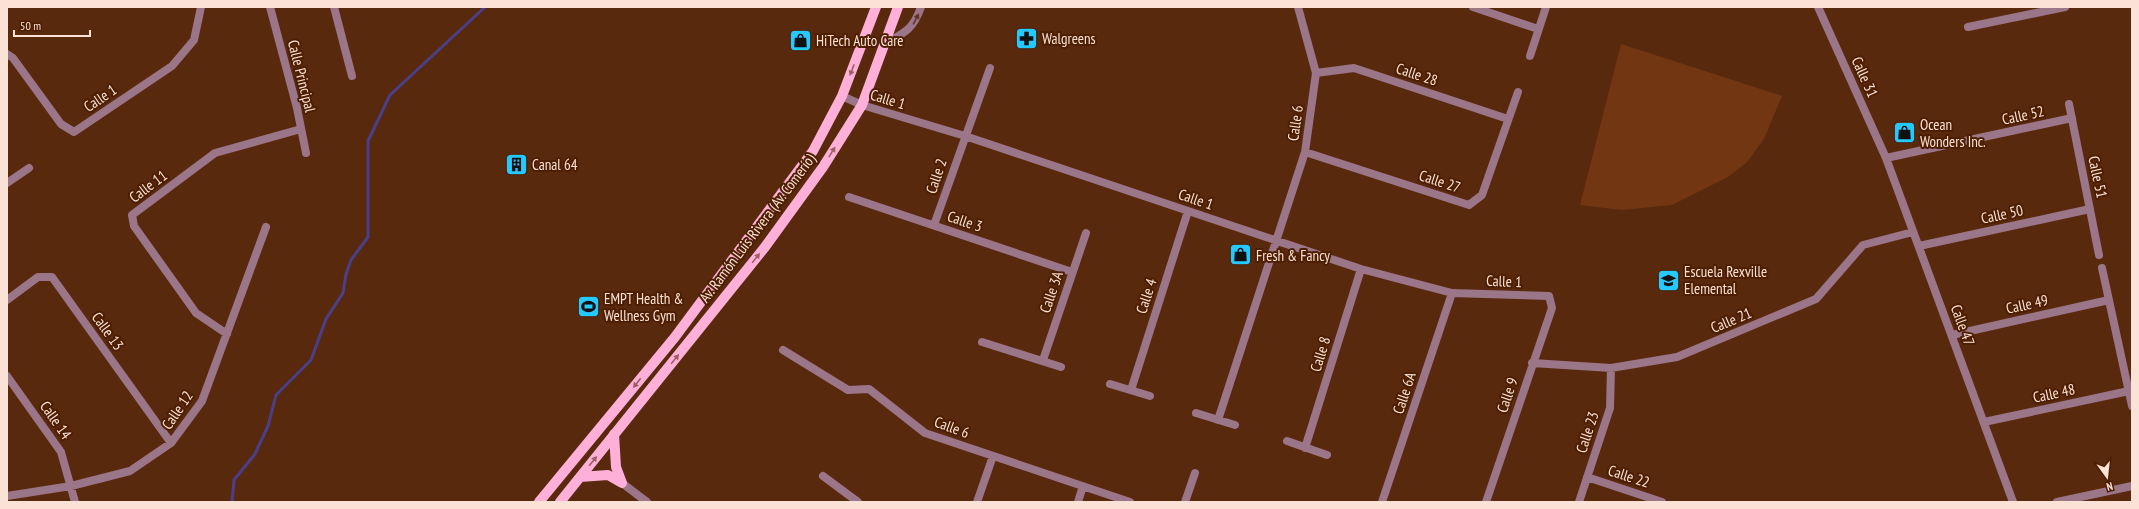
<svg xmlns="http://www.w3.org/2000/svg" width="2139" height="509" font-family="'PT Sans Narrow',sans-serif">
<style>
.garden{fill:#723613}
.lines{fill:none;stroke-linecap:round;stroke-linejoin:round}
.stream{stroke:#4a3f8a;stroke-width:3}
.minor{stroke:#9b7588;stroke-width:8}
.primary{stroke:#feb0d8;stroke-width:10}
.oneway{fill:#603424}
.oneway2{fill:#9d6062}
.labels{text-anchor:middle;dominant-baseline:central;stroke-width:4;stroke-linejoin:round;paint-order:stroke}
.poi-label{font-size:15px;fill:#fbe2d6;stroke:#4d1e02;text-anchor:start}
.street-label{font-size:15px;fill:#fbe2d6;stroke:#4d1e02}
</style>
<rect width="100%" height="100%" fill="#59290e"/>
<!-- garden -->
<path class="garden" d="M 1621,44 L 1782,96 L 1764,139 L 1747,162 L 1728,177 L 1672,205 L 1622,210 L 1580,205 Z"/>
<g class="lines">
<!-- stream -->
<path class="stream" d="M 232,502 L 234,480 L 255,454 L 268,426 L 276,395 L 311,360 L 326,319 L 343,293 L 346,274 L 351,260 L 368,237 L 368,141 L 390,95 L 485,7"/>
<!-- minor -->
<path class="minor" d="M 270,7 L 297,108 L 306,153
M 334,7 L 352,76
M 1473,7 L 1538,29
M 1818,7 L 1886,158 L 2013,502
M 1968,27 L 2065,7
M 884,44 C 904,33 913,30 921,7
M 7,54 L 13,58 L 61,124 L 74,132 L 172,66 L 194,40 L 201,7
M 1530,56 L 1546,7
M 1316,73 L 1354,68 L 1508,119
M 842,96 L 862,105 L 965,136 L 1361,269 L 1452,293 L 1549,296 L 1552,308 L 1486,502
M 2069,104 L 2099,255
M 1305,152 L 1469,205 L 1482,195 L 1518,92
M 1886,158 L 2072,118
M 7,183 L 29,168
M 849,197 L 1072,272
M 934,225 L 990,68
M 1919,246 L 2090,209
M 2102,268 L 2132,406
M 7,300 L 38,277 L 52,277 L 171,443
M 227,334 L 196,313 L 134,226 L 132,215 L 215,153 L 301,129
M 1952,335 L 2109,300
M 982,342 L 1061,367
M 783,350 L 848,390 L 869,389 L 925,433 L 1130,502
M 1043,360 L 1086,233
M 1532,363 L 1611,368 L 1677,357 L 1816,299 L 1863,245 L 1913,232
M 7,376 L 61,452 L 75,502
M 1110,384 L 1150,396
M 1131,390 L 1188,211
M 1196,413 L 1235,425
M 1218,420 L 1305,152 L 1316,73 L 1298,7
M 1984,422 L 2129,391
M 1287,441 L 1327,455
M 1305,448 L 1361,269
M 823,476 L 858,502
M 1587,477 L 1662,502
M 622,483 L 647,502
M 7,496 L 71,486 L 130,471 L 171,443 L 202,401 L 266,227
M 977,502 L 993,456
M 1078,502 L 1083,486
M 1185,502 L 1195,473
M 1382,502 L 1452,293
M 1579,502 L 1610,408 L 1611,368
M 2057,502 L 2132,486"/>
<!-- primary -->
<path class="primary" d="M 614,434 L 616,467 L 622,483
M 580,477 L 608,475 L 622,483
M 539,502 L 675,337 L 813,151 L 842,96 L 876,7
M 560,502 L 765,247 L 823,167 L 862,105 L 898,7"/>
</g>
<!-- one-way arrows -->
<defs><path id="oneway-solid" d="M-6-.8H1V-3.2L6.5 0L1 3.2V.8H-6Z"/></defs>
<use class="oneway" href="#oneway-solid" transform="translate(916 19) rotate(-63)"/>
<g class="oneway2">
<use href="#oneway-solid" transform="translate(852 70) rotate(111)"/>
<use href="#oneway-solid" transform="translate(832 152) rotate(-58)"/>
<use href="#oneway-solid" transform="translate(756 258) rotate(-51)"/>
<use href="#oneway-solid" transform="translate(675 359) rotate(-51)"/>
<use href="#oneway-solid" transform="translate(637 383) rotate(128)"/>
<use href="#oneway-solid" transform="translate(593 461) rotate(-51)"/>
</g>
<!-- icons -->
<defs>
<symbol id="pharmacy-square" viewBox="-11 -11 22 22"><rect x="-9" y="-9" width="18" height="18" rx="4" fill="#26c9fe" stroke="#4d1e02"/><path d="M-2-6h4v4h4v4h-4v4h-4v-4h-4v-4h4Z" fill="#111"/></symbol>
<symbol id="shop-square" viewBox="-11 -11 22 22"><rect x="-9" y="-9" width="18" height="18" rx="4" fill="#26c9fe" stroke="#4d1e02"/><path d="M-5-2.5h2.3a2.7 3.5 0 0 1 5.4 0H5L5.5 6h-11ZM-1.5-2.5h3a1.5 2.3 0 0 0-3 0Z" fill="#111"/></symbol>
<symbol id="building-square" viewBox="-11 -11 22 22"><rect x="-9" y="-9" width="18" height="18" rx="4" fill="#26c9fe" stroke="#4d1e02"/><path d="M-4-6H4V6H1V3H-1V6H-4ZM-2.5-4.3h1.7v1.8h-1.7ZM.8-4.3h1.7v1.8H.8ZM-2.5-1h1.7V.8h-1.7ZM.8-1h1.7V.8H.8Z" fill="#111"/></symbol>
<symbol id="school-square" viewBox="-11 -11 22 22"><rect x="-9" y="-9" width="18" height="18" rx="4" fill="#26c9fe" stroke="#4d1e02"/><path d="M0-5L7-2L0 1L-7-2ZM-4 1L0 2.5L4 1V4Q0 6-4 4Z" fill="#111"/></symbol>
<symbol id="stadium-square" viewBox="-11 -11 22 22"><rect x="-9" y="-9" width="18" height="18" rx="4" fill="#26c9fe" stroke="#4d1e02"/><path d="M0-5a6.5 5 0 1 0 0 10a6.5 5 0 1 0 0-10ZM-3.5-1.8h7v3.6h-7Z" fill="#111"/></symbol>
</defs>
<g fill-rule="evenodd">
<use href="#pharmacy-square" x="1014" y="26" width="25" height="25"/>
<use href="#shop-square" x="788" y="28" width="25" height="25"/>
<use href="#shop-square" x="1892" y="120" width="25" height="25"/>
<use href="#building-square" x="504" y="152" width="25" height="25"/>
<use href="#shop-square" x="1228" y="242" width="25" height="25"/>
<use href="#school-square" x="1656" y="268" width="25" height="25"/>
<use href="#stadium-square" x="576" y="294" width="25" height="25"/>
</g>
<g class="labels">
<!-- poi labels -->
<g class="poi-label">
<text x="1042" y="38">Walgreens</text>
<text x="816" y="40">HiTech Auto Care</text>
<text x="1920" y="124">Ocean<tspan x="1920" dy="17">Wonders Inc.</tspan></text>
<text x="532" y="164">Canal 64</text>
<text x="1256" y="255">Fresh &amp; Fancy</text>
<text x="1684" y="271">Escuela Rexville<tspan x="1684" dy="17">Elemental</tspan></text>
<text x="604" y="298">EMPT Health &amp;<tspan x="604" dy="17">Wellness Gym</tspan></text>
</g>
<!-- street labels -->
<g class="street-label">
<text transform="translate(1417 74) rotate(18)">Calle 28</text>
<text transform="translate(302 76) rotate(76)">Calle Principal</text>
<text transform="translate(1865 77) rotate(66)">Calle 31</text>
<text transform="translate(100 98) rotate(-34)">Calle 1</text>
<text transform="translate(888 99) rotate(17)">Calle 1</text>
<text transform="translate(2023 115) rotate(-12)">Calle 52</text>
<text transform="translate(1295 123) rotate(-82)">Calle 6</text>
<text transform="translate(936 176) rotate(-71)">Calle 2</text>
<text transform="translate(2098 177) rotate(78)">Calle 51</text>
<text transform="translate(1440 181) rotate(18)">Calle 27</text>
<text transform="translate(148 186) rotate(-37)">Calle 11</text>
<text transform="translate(1196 199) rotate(19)">Calle 1</text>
<text transform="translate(2002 214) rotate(-12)">Calle 50</text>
<text transform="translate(965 221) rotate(19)">Calle 3</text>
<text transform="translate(757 228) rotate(-53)">Av. Ramón Luis Rivera (Av. Comerío)</text>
<text transform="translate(1504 281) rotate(2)">Calle 1</text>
<text transform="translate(1051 292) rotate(-71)">Calle 3A</text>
<text transform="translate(1146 296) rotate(-72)">Calle 4</text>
<text transform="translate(2027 304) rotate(-12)">Calle 49</text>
<text transform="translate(1731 320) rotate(-23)">Calle 21</text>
<text transform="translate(1963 325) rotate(70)">Calle 47</text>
<text transform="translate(108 331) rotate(54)">Calle 13</text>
<text transform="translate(1320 354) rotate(-73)">Calle 8</text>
<text transform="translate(1404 393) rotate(-72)">Calle 6A</text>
<text transform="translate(2054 393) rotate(-12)">Calle 48</text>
<text transform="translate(1507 395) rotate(-71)">Calle 9</text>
<text transform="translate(177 410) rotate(-56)">Calle 12</text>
<text transform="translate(56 420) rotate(55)">Calle 14</text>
<text transform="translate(952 427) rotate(20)">Calle 6</text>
<text transform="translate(1587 432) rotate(-72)">Calle 23</text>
<text transform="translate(1629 476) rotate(18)">Calle 22</text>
</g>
</g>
<!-- border -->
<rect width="2139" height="509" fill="none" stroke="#fbe2d6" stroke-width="16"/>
<!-- north arrow -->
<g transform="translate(2107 477) rotate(165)" stroke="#4d1e02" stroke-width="3" paint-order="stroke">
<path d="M0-3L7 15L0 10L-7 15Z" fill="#fbe2d6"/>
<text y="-6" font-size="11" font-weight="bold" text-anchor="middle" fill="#fbe2d6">N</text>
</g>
<!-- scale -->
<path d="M14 30v6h76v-6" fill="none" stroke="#fbe2d6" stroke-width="2"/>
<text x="20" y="30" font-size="12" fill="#fbe2d6" stroke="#4d1e02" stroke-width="3" paint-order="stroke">50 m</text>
</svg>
